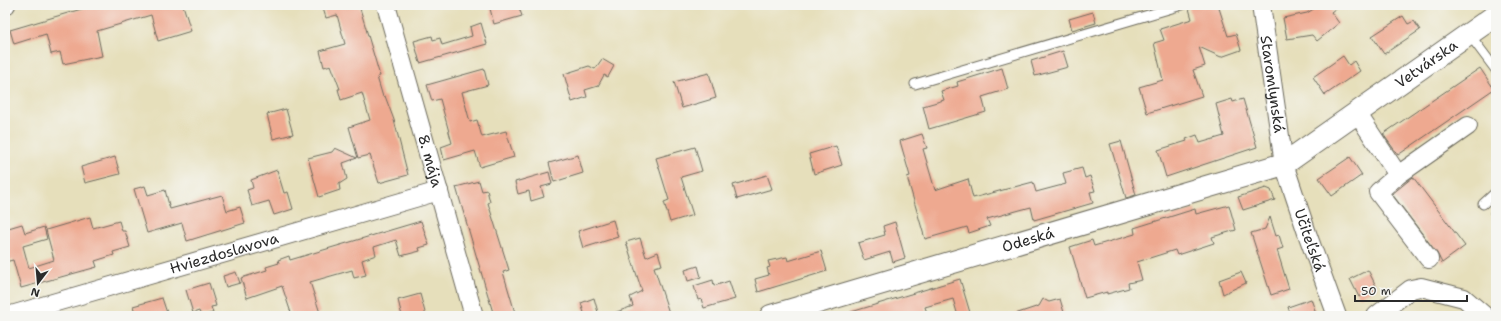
<svg xmlns="http://www.w3.org/2000/svg" width="1501" height="321" font-family="'Shantell Sans',sans-serif">
<style>
.building{fill:#eea990}
.lines{fill:none;stroke-linecap:round;stroke-linejoin:round}
.service-casing{stroke:#6c6a5d;stroke-width:11}
.minor-casing{stroke:#6c6a5d;stroke-width:20}
.tertiary-casing{stroke:#6c6a5d;stroke-width:24}
.path{stroke:#6c6a5d;stroke-width:2.5;stroke-dasharray:3 3;stroke-linecap:butt}
.service{stroke:#fff;stroke-width:9}
.minor{stroke:#fff;stroke-width:18}
.tertiary{stroke:#fff;stroke-width:22}
.labels{text-anchor:middle;dominant-baseline:central;stroke-width:4;stroke-linejoin:round;paint-order:stroke}
.street-label{font-size:15px;fill:#2b2b2b;stroke:#f6f6f2}
</style>
<rect width="100%" height="100%" fill="#f6f6f2"/>
<filter id="ink" filterUnits="userSpaceOnUse"><feTurbulence type="fractalNoise" baseFrequency=".025" numOctaves="2"/><feDisplacementMap in="SourceGraphic" scale="8" xChannelSelector="R" yChannelSelector="G"/><feConvolveMatrix kernelMatrix="1 2 1 2 8 2 1 2 1" color-interpolation-filters="sRGB"/></filter>
<filter id="wash" filterUnits="userSpaceOnUse"><feTurbulence type="fractalNoise" baseFrequency=".012" numOctaves="4" result="noise"/><feDisplacementMap in="SourceGraphic" scale="16" xChannelSelector="R" yChannelSelector="G"/><feGaussianBlur stdDeviation="0.9" result="paint"/><feColorMatrix in="noise" values="0 0 0 0 0 0 0 0 0 0 0 0 0 0 0 0 0 1.4 0 .05"/><feComposite in="paint" operator="in"/></filter>
<g filter="url(#wash)">
<rect width="100%" height="100%" fill="#e6dfbb"/>
<g id="blocks">
<!-- building -->
<path class="building" d="M 95,5 L 183,5 L 191,31 L 158,41 L 151,15 L 97,31 L 102,56 L 63,64 L 60,52 L 51,54 L 46,34 L 14,44 L 10,30 Z
M 322,5 L 359,5 L 380,76 L 377,77 L 383,97 L 385,96 L 394,120 L 408,175 L 379,183 L 370,155 L 358,158 L 349,127 L 370,120 L 362,93 L 341,100 L 338,89 L 340,89 L 331,65 L 324,67 L 320,51 L 345,44 L 337,15 L 326,18 Z
M 489,5 L 518,5 L 522,16 L 494,24 Z
M 1188,5 L 1218,5 L 1228,36 L 1236,34 L 1241,50 L 1221,57 L 1199,47 L 1205,66 L 1193,70 L 1202,96 L 1147,113 L 1139,87 L 1163,80 L 1154,43 L 1164,40 L 1160,29 L 1192,19 Z
M 1320,5 L 1340,5 L 1331,12 L 1339,23 L 1317,41 L 1312,35 L 1287,39 L 1283,18 L 1307,13 Z
M 1093,12 L 1096,23 L 1072,30 L 1069,19 Z
M 1403,16 L 1408,24 L 1414,21 L 1420,30 L 1384,54 L 1372,36 Z
M 481,23 L 487,44 L 420,63 L 414,41 L 432,36 L 433,40 L 440,38 L 442,45 L 472,36 L 470,27 Z
M 1063,51 L 1068,67 L 1035,76 L 1031,61 Z
M 1343,56 L 1349,65 L 1354,61 L 1360,71 L 1325,95 L 1313,77 Z
M 602,59 L 614,66 L 608,77 L 604,75 L 598,86 L 585,90 L 587,97 L 572,102 L 564,74 L 589,66 L 595,69 Z
M 1002,68 L 1008,89 L 982,97 L 986,112 L 929,129 L 923,106 L 944,100 L 941,91 L 958,86 L 957,82 Z
M 1480,68 L 1494,89 L 1398,155 L 1383,134 Z
M 484,69 L 488,85 L 462,92 L 470,122 L 477,120 L 482,137 L 506,131 L 514,157 L 480,167 L 475,151 L 444,160 L 441,147 L 452,143 L 440,99 L 432,101 L 427,85 Z
M 709,73 L 716,98 L 682,108 L 674,82 Z
M 1232,99 L 1233,102 L 1243,99 L 1257,147 L 1166,177 L 1158,150 L 1187,141 L 1186,139 L 1197,135 L 1200,143 L 1224,136 L 1216,104 Z
M 286,109 L 293,134 L 273,139 L 267,114 Z
M 922,134 L 927,148 L 923,149 L 935,190 L 968,179 L 973,198 L 1033,182 L 1036,192 L 1066,184 L 1063,173 L 1082,168 L 1085,178 L 1090,176 L 1095,191 L 1090,192 L 1093,203 L 1034,220 L 1031,207 L 987,219 L 990,226 L 969,233 L 967,227 L 925,239 L 907,177 L 910,176 L 900,141 Z
M 1121,141 L 1136,195 L 1126,198 L 1110,144 Z
M 836,146 L 842,165 L 814,174 L 809,154 Z
M 695,147 L 702,171 L 681,177 L 693,215 L 670,222 L 664,202 L 669,200 L 656,158 Z
M 335,148 L 357,158 L 343,163 L 347,179 L 339,184 L 340,190 L 319,197 L 308,158 L 332,152 Z
M 578,155 L 583,173 L 554,182 L 549,163 Z
M 115,157 L 120,174 L 85,183 L 81,167 Z
M 1350,157 L 1362,175 L 1332,196 L 1319,178 Z
M 277,170 L 284,193 L 288,192 L 293,209 L 274,215 L 269,201 L 252,206 L 247,190 L 253,188 L 251,180 Z
M 549,172 L 552,184 L 541,187 L 544,197 L 531,201 L 529,191 L 518,194 L 515,182 Z
M 767,175 L 772,189 L 737,199 L 733,185 Z
M 1413,177 L 1465,246 L 1442,263 L 1437,253 L 1392,194 Z
M 479,181 L 482,191 L 487,190 L 490,202 L 488,203 L 509,270 L 503,272 L 516,316 L 494,316 L 456,187 Z
M 145,186 L 148,195 L 165,190 L 170,209 L 222,195 L 227,211 L 240,207 L 245,223 L 187,241 L 182,223 L 147,233 L 134,189 Z
M 1266,188 L 1271,190 L 1275,200 L 1243,210 L 1238,197 Z
M 1229,205 L 1236,230 L 1212,237 L 1214,243 L 1177,255 L 1175,250 L 1137,262 L 1142,280 L 1128,283 L 1129,288 L 1107,294 L 1107,292 L 1085,298 L 1070,247 L 1092,240 L 1094,246 L 1135,234 L 1134,228 L 1195,209 L 1196,214 Z
M 90,217 L 93,228 L 119,221 L 122,231 L 125,231 L 130,247 L 113,252 L 114,255 L 95,261 L 97,267 L 21,288 L 13,260 L 5,262 L 5,229 L 22,224 L 25,233 L 44,227 L 47,239 L 23,246 L 29,268 L 54,260 L 46,230 Z
M 1270,217 L 1276,236 L 1279,235 L 1283,248 L 1277,250 L 1289,289 L 1271,295 L 1251,233 L 1265,229 Z
M 613,220 L 618,237 L 583,248 L 578,231 Z
M 421,221 L 429,245 L 419,248 L 420,251 L 401,256 L 396,240 L 374,247 L 376,255 L 362,260 L 366,275 L 354,278 L 352,270 L 310,282 L 320,313 L 310,316 L 292,316 L 282,286 L 247,298 L 241,278 L 267,270 L 266,267 L 279,263 L 278,260 L 289,256 L 290,260 Z
M 895,222 L 905,258 L 893,262 L 890,252 L 864,260 L 858,243 L 885,235 L 883,226 Z
M 640,238 L 646,257 L 658,252 L 662,265 L 654,267 L 670,316 L 612,316 L 611,314 L 633,306 L 630,297 L 642,291 L 626,242 Z
M 821,251 L 827,271 L 758,292 L 755,279 L 769,275 L 767,268 L 770,267 L 768,261 L 787,257 L 788,261 Z
M 698,266 L 701,277 L 688,281 L 685,270 Z
M 1368,270 L 1377,288 L 1359,297 L 1350,279 Z
M 236,272 L 240,283 L 226,287 L 223,276 Z
M 1241,272 L 1246,283 L 1223,294 L 1219,280 Z
M 960,279 L 971,316 L 958,316 L 953,299 L 925,307 L 928,316 L 849,316 L 848,313 Z
M 713,280 L 714,286 L 729,281 L 735,299 L 704,308 L 701,299 L 698,300 L 694,286 Z
M 209,283 L 216,306 L 211,307 L 213,313 L 201,316 L 199,311 L 193,313 L 186,290 Z
M 420,294 L 426,316 L 402,316 L 398,300 Z
M 162,298 L 168,316 L 136,316 L 133,306 Z
M 594,298 L 599,316 L 585,316 L 581,303 Z
M 1043,299 L 1049,302 L 1060,299 L 1065,316 L 1016,316 L 1015,314 L 1039,306 Z
M 1311,299 L 1317,316 L 1291,316 L 1288,307 Z"/>
</g>
</g>
<g filter="url(#ink)">
<use href="#blocks" fill-opacity="0" stroke="#6c6a5d" stroke-width="1"/>
<g class="lines">
<defs>
<path id="service" d="M 1469,34 L 1496,70
M 915,84 L 1182,5
M 1483,204 L 1496,192"/>
<g id="minor">
<path d="M 5,5 L 6,5"/>
<path id="s1" d="M 386,5 L 474,316"/>
<path id="s2" d="M 1261,5 L 1284,164 L 1308,236 L 1337,316"/>
<path d="M 1357,113 L 1398,175 L 1468,126"/>
<path d="M 1398,175 L 1378,192 L 1429,259"/>
<path id="s3" d="M 8,316 L 439,191"/>
<path d="M 1376,316 L 1411,289 L 1421,287 L 1464,298 L 1485,316"/>
</g>
<g id="tertiary">
<path id="s4" d="M 771,316 L 1284,164 L 1496,15"/>
</g>
</defs>
<!-- service casing -->
<use href="#service" class="service-casing"/>
<!-- minor casing -->
<use href="#minor" class="minor-casing"/>
<!-- tertiary casing -->
<use href="#tertiary" class="tertiary-casing"/>
<!-- path -->
<path class="path" d="M 1490,212 L 1495,217"/>
<!-- service -->
<use href="#service" class="service"/>
<!-- minor -->
<use href="#minor" class="minor"/>
<!-- tertiary -->
<use href="#tertiary" class="tertiary"/>
</g>
</g>
<g class="labels">
<!-- street labels -->
<g class="street-label">
<text stroke="none"><textPath href="#s4" startOffset="709">Vetvárska</textPath></text>
<text stroke="none"><textPath href="#s2" startOffset="80">Staromlynská</textPath></text>
<text stroke="none"><textPath href="#s1" startOffset="162">8. mája</textPath></text>
<text stroke="none"><textPath href="#s4" startOffset="268">Odeská</textPath></text>
<text stroke="none"><textPath href="#s2" startOffset="241">Učiteľská</textPath></text>
<text stroke="none"><textPath href="#s3" startOffset="225">Hviezdoslavova</textPath></text>
</g>
</g>
<!-- margin -->
<rect width="1501" height="321" fill="none" stroke="#f6f6f2" stroke-width="20"/>
<!-- north arrow -->
<g transform="translate(38 283) rotate(196)" stroke="#f6f6f2" stroke-width="3" paint-order="stroke">
<path d="M0-3L7 15L0 10L-7 15Z" fill="#2b2b2b"/>
<text y="-6" font-size="11" font-weight="bold" text-anchor="middle" fill="#2b2b2b">N</text>
</g>
<!-- scale -->
<path d="M1355 295v6h112v-6" fill="none" stroke="#2b2b2b" stroke-width="2"/>
<text x="1361" y="295" font-size="12" fill="#2b2b2b" stroke="#f6f6f2" stroke-width="3" paint-order="stroke">50 m</text>
</svg>
